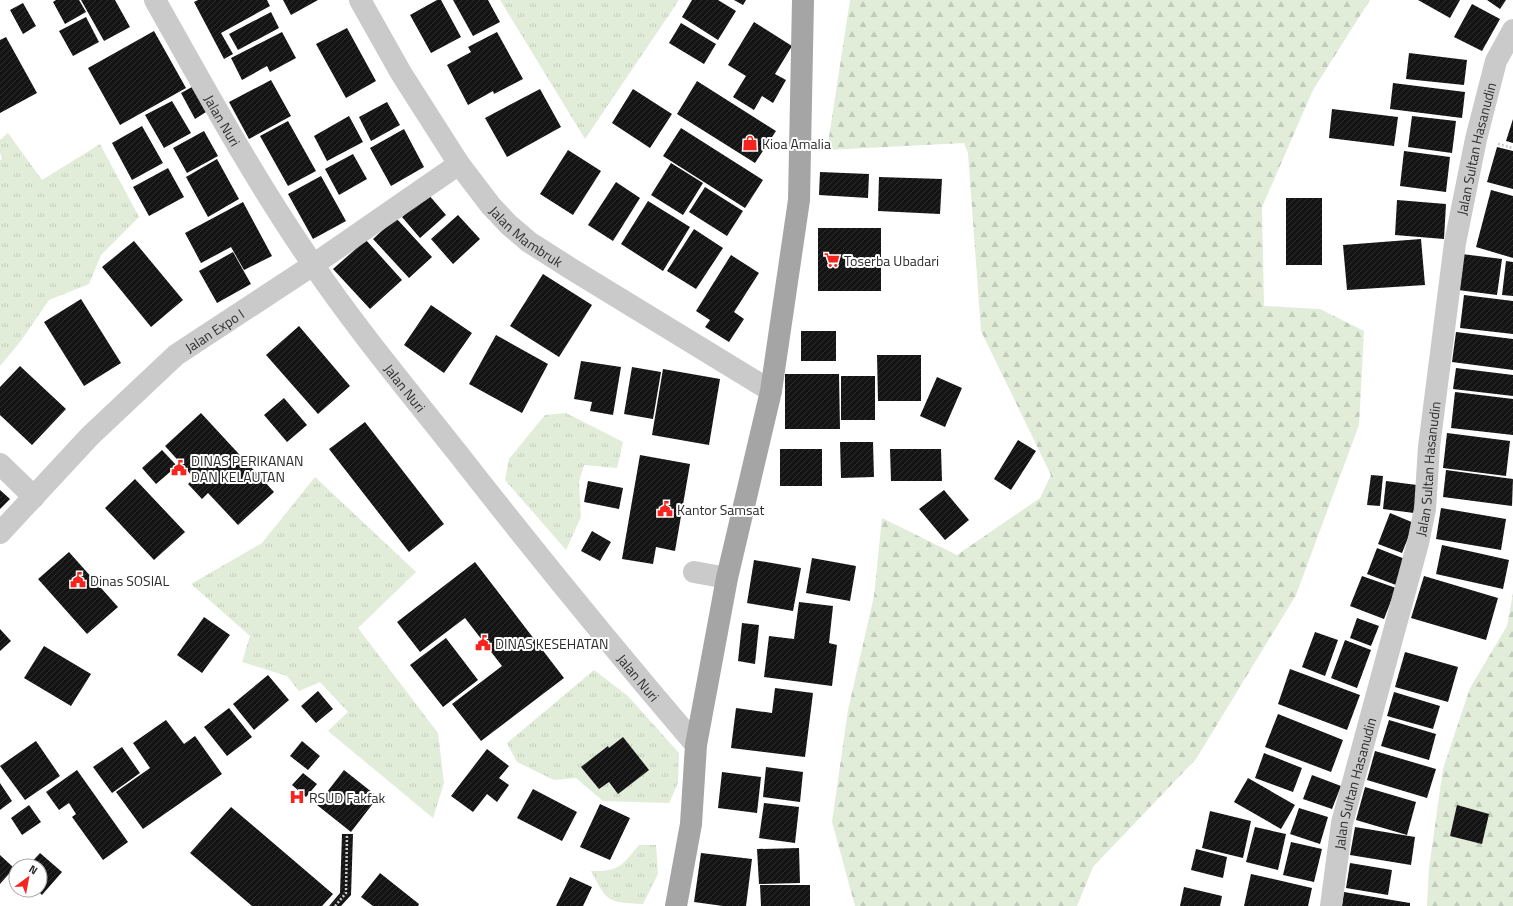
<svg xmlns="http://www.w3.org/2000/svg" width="1513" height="906" font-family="'Titillium Web',sans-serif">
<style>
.grass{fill:url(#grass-tufts)}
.forest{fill:url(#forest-firs)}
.building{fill:url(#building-hatch)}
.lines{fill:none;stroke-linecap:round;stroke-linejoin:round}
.path{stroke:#cacaca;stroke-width:2.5;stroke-dasharray:2 2;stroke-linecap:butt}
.minor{stroke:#cacaca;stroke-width:22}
.major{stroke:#a5a5a5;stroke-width:22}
.labels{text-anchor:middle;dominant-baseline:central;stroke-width:4;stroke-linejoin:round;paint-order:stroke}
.street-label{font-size:14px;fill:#2d2d2d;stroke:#fff}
.poi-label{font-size:14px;fill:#2d2d2d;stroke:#fff;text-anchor:start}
</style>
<defs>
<pattern id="grass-tufts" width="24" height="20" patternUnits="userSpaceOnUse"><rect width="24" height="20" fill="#e1ecd9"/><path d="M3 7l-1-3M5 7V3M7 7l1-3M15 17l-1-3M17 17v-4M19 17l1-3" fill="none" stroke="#c1cbbb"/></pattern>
<pattern id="forest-firs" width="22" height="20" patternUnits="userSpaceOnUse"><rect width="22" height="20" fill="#e1ecd9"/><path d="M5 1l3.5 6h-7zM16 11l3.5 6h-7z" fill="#c1cbbb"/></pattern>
<pattern id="building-hatch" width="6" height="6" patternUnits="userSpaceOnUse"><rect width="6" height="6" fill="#141414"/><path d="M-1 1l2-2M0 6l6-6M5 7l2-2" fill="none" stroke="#2e2e2e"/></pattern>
</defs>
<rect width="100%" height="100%" fill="#fff"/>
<!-- grass -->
<path class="grass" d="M 500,0 L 679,0 L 585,139 Z
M 8,133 L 42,180 L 100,144 L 139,217 L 101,255 L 89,284 L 49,300 L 20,342 L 0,366 L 0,160 L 2,159 L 0,152 L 0,140 Z
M 566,413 L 623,442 L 617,468 L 584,465 L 579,482 L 581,517 L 566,550 L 505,480 L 509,459 L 545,415 Z
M 315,477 L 416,572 L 358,628 L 438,733 L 444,783 L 433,818 L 328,731 L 348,712 L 320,682 L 299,691 L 287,676 L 242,662 L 250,636 L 191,584 L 262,543 Z
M 594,670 L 628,696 L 679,753 L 678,783 L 669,803 L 603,801 L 576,778 L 554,780 L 517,762 L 507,743 Z
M 639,845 L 656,845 L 658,874 L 643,904 C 607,902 608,903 591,871 C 618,872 622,866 639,845 Z"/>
<!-- forest -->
<path class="forest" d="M 850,0 L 1370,0 L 1313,90 L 1262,207 L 1264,306 L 1320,309 L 1364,331 L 1359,425 L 1296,595 L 1196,759 L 1093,867 L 1077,906 L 855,906 L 832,822 L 848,710 L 874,596 L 882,518 L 957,555 L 1040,498 L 1051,475 L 981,331 L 968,153 L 964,143 L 827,150 Z
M 1513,593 L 1513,906 L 1427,906 L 1429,868 L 1443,769 L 1470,688 L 1507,626 Z"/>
<!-- building -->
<path class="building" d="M 56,0 L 79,0 L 86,12 L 65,24 L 53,2 Z
M 81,0 L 115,0 L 130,27 L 104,41 Z
M 198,0 L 267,0 L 270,6 L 221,33 L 233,54 L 224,59 L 194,2 Z
M 283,0 L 318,0 L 291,15 Z
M 437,0 L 441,0 L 461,37 L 431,53 L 410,15 Z
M 453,0 L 488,0 L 500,22 L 473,36 Z
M 692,0 L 718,0 L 736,11 L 718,40 L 682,17 Z
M 734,0 L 746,0 L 743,5 Z
M 1418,0 L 1460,0 L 1450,18 Z
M 1487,0 L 1506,0 L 1500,9 Z
M 23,3 L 36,26 L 23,34 L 10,10 Z
M 1472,4 L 1500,19 L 1482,51 L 1454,37 Z
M 271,12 L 279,28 L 238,50 L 229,34 Z
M 86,17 L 99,42 L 73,56 L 59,31 Z
M 754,22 L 792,46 L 775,74 L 786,80 L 773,103 L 762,96 L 754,110 L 733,97 L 746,76 L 728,65 Z
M 681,23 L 716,44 L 704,64 L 669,43 Z
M 347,28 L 376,81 L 346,98 L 316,44 Z
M 154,31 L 186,88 L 120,125 L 88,68 Z
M 282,32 L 296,58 L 270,72 L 267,66 L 242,80 L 231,58 Z
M 497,32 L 523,79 L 494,94 L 493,91 L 468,105 L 447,65 L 471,52 L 468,47 Z
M 6,37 L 37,93 L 0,113 L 0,40 Z
M 1409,53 L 1467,60 L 1464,85 L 1406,79 Z
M 271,80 L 291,116 L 249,139 L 229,102 Z
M 697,81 L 776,131 L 755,163 L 677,114 Z
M 1393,83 L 1465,92 L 1462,118 L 1390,109 Z
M 192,87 L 206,112 L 195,119 L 181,93 Z
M 540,89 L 561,127 L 507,157 L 485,118 Z
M 633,89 L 672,114 L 650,148 L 612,123 Z
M 172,101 L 191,133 L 164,148 L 145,115 Z
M 387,102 L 400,125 L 371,141 L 359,117 Z
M 1332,109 L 1398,117 L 1394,146 L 1329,138 Z
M 349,116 L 363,142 L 327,161 L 314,136 Z
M 1412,116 L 1456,121 L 1452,153 L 1408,147 Z
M 1513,119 L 1513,143 L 1506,141 Z
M 288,121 L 316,171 L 288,186 L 260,136 Z
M 142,126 L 163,163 L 132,180 L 112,143 Z
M 681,128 L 763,180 L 745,208 L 663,156 Z
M 404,129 L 424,167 L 391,186 L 370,148 Z
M 204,131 L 218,156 L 187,173 L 173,148 Z
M 1497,147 L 1513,151 L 1513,189 L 1487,182 Z
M 568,150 L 601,171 L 573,215 L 540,194 Z
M 1404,151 L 1450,157 L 1446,192 L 1400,186 Z
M 353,154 L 367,179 L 339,195 L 325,169 Z
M 217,159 L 239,199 L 208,217 L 186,177 Z
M 671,163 L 703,183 L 683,215 L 651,195 Z
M 168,168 L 184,197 L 149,216 L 133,187 Z
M 820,172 L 869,174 L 868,198 L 819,195 Z
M 321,176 L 346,221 L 313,239 L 288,194 Z
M 879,177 L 942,179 L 940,214 L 878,211 Z
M 616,182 L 640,198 L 613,241 L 588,225 Z
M 705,187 L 743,211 L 727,236 L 689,212 Z
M 1491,190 L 1513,196 L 1513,258 L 1476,247 Z
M 428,194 L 446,215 L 420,238 L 402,217 Z
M 1286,198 L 1322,198 L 1322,265 L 1286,265 Z
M 1397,200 L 1446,204 L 1444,239 L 1395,235 Z
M 648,201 L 690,227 L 663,271 L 621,244 Z
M 243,202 L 272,256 L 244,270 L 231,247 L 201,263 L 185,233 Z
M 458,215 L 480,239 L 453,264 L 431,239 Z
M 396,218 L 432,257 L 409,278 L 373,239 Z
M 818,228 L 881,228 L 881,291 L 818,291 Z
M 694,229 L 723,248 L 696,289 L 667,271 Z
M 1421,239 L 1425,285 L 1347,290 L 1343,245 Z
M 366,240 L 402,280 L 370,309 L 333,269 Z
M 134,241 L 183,300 L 151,327 L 102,267 Z
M 233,252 L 251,284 L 217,303 L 199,271 Z
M 1462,254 L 1502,259 L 1497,295 L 1458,290 Z
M 731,255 L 759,273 L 734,312 L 744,319 L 729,342 L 705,327 L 710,320 L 696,311 Z
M 1506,261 L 1513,262 L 1513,296 L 1502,295 Z
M 543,274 L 592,305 L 559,357 L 510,326 Z
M 1464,295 L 1513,301 L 1513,334 L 1460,328 Z
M 81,299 L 121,363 L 84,386 L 44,322 Z
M 431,305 L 472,333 L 444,373 L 404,345 Z
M 299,326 L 350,386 L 318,414 L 266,355 Z
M 801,331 L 836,331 L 836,361 L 801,361 Z
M 1456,332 L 1513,339 L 1513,370 L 1452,362 Z
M 496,335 L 548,364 L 522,413 L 469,384 Z
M 877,355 L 921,355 L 921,401 L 878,401 Z
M 581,361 L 621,367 L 613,415 L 590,411 L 592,402 L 574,399 Z
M 20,366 L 66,409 L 32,445 L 0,415 L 0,387 Z
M 632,367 L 661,372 L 653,419 L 624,414 Z
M 1456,368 L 1513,375 L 1513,396 L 1453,389 Z
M 663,369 L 720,379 L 709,445 L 652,435 Z
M 785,374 L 839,374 L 840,429 L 785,429 Z
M 841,376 L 875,376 L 875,420 L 841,420 Z
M 937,377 L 962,388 L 945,427 L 920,416 Z
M 1455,392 L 1513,399 L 1513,435 L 1451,428 Z
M 284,398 L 307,425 L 287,442 L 264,415 Z
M 201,413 L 274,492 L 238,525 L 208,493 L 202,499 L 188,484 L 194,478 L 165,446 Z
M 365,422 L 444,524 L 409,552 L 329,449 Z
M 1447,433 L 1510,441 L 1506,476 L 1443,468 Z
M 1018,440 L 1036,451 L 1011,490 L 994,479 Z
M 840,442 L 873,442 L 874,477 L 841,478 Z
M 780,449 L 822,449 L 822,486 L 780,486 Z
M 890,449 L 941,449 L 942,481 L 891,481 Z
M 162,450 L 177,466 L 156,484 L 142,468 Z
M 640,455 L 690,464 L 675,551 L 656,547 L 653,564 L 622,559 Z
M 1446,470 L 1513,479 L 1512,506 L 1443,497 Z
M 1371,475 L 1383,476 L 1380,506 L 1367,505 Z
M 135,479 L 185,532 L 154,560 L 105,508 Z
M 588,481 L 623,488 L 619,509 L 584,502 Z
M 1386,481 L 1417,485 L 1414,513 L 1383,509 Z
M 0,490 L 10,499 L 0,509 Z
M 944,490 L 969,520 L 945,540 L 919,509 Z
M 1441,508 L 1506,519 L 1501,550 L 1436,539 Z
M 1390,513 L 1414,523 L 1402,553 L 1378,544 Z
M 592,531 L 611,542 L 600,561 L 581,551 Z
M 1442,545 L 1509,560 L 1503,589 L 1436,574 Z
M 1377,548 L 1405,559 L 1396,585 L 1367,574 Z
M 69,552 L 118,607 L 87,634 L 38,579 Z
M 812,558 L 856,566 L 850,601 L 806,593 Z
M 754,560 L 801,568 L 793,611 L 747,603 Z
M 475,562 L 564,678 L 481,741 L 452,704 L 502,666 L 465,618 L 420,652 L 397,622 Z
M 1362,576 L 1396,588 L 1384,619 L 1350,606 Z
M 1424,576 L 1498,598 L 1486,640 L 1411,618 Z
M 799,602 L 833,606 L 829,643 L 837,645 L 832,686 L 764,677 L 769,636 L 794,639 Z
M 204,617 L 230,635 L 202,673 L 177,655 Z
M 1357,618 L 1379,626 L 1371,646 L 1350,638 Z
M 742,623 L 759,625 L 755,664 L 738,661 Z
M 0,629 L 11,641 L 0,651 Z
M 1315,632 L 1338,640 L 1325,676 L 1302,667 Z
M 446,638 L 478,680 L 443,707 L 410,665 Z
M 1345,640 L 1371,650 L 1357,688 L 1331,678 Z
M 44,646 L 91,674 L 71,706 L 24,678 Z
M 1405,652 L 1458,667 L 1448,702 L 1395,687 Z
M 1290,669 L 1360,695 L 1347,730 L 1278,704 Z
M 268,675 L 289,700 L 254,730 L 233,704 Z
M 775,688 L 813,693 L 805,757 L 731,748 L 736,708 L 772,713 Z
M 318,691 L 333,709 L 316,723 L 301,706 Z
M 1394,692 L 1440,706 L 1433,729 L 1387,716 Z
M 229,708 L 252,737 L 227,756 L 204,727 Z
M 1278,714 L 1343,740 L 1331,772 L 1265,747 Z
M 166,720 L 184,744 L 195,736 L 222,774 L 143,829 L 116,792 L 150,768 L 133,743 Z
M 1389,720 L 1436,734 L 1429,760 L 1381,746 Z
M 623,737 L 649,770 L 618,794 L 609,782 L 599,789 L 581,767 L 608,746 L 609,748 Z
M 36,741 L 60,776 L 25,800 L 0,766 Z
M 302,741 L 320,756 L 308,770 L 290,756 Z
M 122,747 L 140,773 L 112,793 L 93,767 Z
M 487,749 L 509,766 L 499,778 L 509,785 L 497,802 L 487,794 L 473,812 L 451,796 Z
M 1375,751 L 1436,769 L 1427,798 L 1367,780 Z
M 1264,753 L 1302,768 L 1293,792 L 1255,778 Z
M 766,767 L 803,772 L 800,802 L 763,797 Z
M 77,770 L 128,842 L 103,860 L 72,817 L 76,814 L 69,803 L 59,810 L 46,792 Z
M 344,770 L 378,797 L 351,832 L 317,805 Z
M 722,772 L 761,777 L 757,813 L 718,808 Z
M 303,773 L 317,784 L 306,797 L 292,785 Z
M 1312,775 L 1341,786 L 1332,809 L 1303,799 Z
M 1248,778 L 1295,805 L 1281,829 L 1234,802 Z
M 0,783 L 12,801 L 0,810 Z
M 1365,787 L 1416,802 L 1407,835 L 1356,820 Z
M 533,789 L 577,812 L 562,841 L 517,818 Z
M 764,803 L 799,807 L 795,843 L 759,838 Z
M 600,804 L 630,818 L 610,860 L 580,847 Z
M 29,805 L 41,822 L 22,835 L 11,818 Z
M 1457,805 L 1489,814 L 1482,844 L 1450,836 Z
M 231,807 L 333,894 L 322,906 L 252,906 L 190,853 Z
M 1299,808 L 1328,817 L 1320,844 L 1290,834 Z
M 1210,811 L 1251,821 L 1243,858 L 1202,848 Z
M 1255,827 L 1286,834 L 1278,870 L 1246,862 Z
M 1355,827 L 1415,837 L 1411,865 L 1350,855 Z
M 342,834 L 353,834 L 351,895 L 341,906 L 329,906 L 340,893 Z
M 1291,842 L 1322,849 L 1314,882 L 1283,875 Z
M 799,848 L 800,883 L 759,884 L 757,849 Z
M 1196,849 L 1227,857 L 1223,878 L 1191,870 Z
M 40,853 L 62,872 L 42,895 L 37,890 L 40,890 L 40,866 L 28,866 Z
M 701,853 L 752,859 L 746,906 L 723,906 L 694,902 Z
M 0,855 L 14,868 L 0,884 Z
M 1350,863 L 1392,870 L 1388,895 L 1346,888 Z
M 380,873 L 419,904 L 418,906 L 373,906 L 361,897 Z
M 1251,874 L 1312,888 L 1308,906 L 1244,906 Z
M 570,877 L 592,887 L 583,906 L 556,906 Z
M 760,885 L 810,885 L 810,906 L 761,906 Z
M 1184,887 L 1222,896 L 1220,906 L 1180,906 Z
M 1344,892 L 1410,903 L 1410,906 L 1342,906 Z"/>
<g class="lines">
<!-- path -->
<path class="path" d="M 1498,144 L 1513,148
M 335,906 L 346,893 L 347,834"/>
<!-- minor -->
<g class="minor">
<path id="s1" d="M 155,0 C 205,89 254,179 312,263 C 356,328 407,389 456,451 C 534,551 614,649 696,745"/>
<path id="s2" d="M 360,0 L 401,73 L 459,164 L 491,206 L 509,225 L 529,242 L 573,270 L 771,391"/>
<path d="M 0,464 L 34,497"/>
<path id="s3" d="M 0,533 L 90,436 L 176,355 L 313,265 L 459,164"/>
<path d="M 694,572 L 727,578"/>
<path id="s4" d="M 1331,906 L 1342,823 L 1418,543 L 1425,509 L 1429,447 L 1455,243 L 1476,139 L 1496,61 L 1513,30"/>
</g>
<!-- major -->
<path class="major" d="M 676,906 L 691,824 L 696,745 L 727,578 L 771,391 L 799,200 L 803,0"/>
</g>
<!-- icons -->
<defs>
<symbol id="shop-bare" viewBox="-9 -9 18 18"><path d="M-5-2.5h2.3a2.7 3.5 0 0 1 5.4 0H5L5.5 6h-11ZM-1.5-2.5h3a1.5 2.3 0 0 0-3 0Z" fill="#f6231e" stroke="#fff" stroke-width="2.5" paint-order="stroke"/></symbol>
<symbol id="supermarket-bare" viewBox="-9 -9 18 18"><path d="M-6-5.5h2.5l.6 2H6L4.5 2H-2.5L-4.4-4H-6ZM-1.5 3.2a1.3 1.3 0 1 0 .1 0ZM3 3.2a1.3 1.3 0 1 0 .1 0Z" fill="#f6231e" stroke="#fff" stroke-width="2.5" paint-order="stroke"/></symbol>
<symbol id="civic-bare" viewBox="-9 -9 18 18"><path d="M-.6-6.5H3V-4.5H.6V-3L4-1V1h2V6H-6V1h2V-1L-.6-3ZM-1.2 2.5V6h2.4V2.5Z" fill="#f6231e" stroke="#fff" stroke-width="2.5" paint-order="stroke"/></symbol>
<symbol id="hospital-bare" viewBox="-9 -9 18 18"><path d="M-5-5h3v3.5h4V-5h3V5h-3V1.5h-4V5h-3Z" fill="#f6231e" stroke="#fff" stroke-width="2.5" paint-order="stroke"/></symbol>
</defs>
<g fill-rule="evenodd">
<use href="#shop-bare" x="739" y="132" width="22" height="22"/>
<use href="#supermarket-bare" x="821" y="249" width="22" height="22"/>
<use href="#civic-bare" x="168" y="457" width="22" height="22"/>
<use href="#civic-bare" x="654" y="498" width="22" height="22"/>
<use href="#civic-bare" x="67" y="569" width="22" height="22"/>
<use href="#civic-bare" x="472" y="632" width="22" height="22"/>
<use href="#hospital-bare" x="286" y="786" width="22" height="22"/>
</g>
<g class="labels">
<!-- street labels -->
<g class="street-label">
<text stroke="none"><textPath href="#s1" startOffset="138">Jalan Nuri</textPath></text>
<text stroke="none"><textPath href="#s4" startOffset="773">Jalan Sultan Hasanudin</textPath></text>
<text stroke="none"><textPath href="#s2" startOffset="291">Jalan Mambruk</textPath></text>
<text stroke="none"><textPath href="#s3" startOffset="296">Jalan Expo I</textPath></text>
<text stroke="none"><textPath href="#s1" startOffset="462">Jalan Nuri</textPath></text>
<text stroke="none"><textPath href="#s4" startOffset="449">Jalan Sultan Hasanudin</textPath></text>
<text stroke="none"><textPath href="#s1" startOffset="834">Jalan Nuri</textPath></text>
<text stroke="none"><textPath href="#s4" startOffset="125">Jalan Sultan Hasanudin</textPath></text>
</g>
<!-- poi labels -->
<g class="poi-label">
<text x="762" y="143">Kioa Amalia</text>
<text x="844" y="260">Toserba Ubadari</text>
<text x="191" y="460">DINAS PERIKANAN<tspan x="191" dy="16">DAN KELAUTAN</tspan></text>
<text x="677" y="509">Kantor Samsat</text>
<text x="90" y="580">Dinas SOSIAL</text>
<text x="495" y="643">DINAS KESEHATAN</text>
<text x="309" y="797">RSUD Fakfak</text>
</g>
</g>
<!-- north arrow -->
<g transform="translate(28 878) rotate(32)"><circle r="19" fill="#ffffff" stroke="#ababab"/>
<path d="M0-3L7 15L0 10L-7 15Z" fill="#f6231e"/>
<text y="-6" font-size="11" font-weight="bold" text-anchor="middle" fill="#2d2d2d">N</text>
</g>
</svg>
